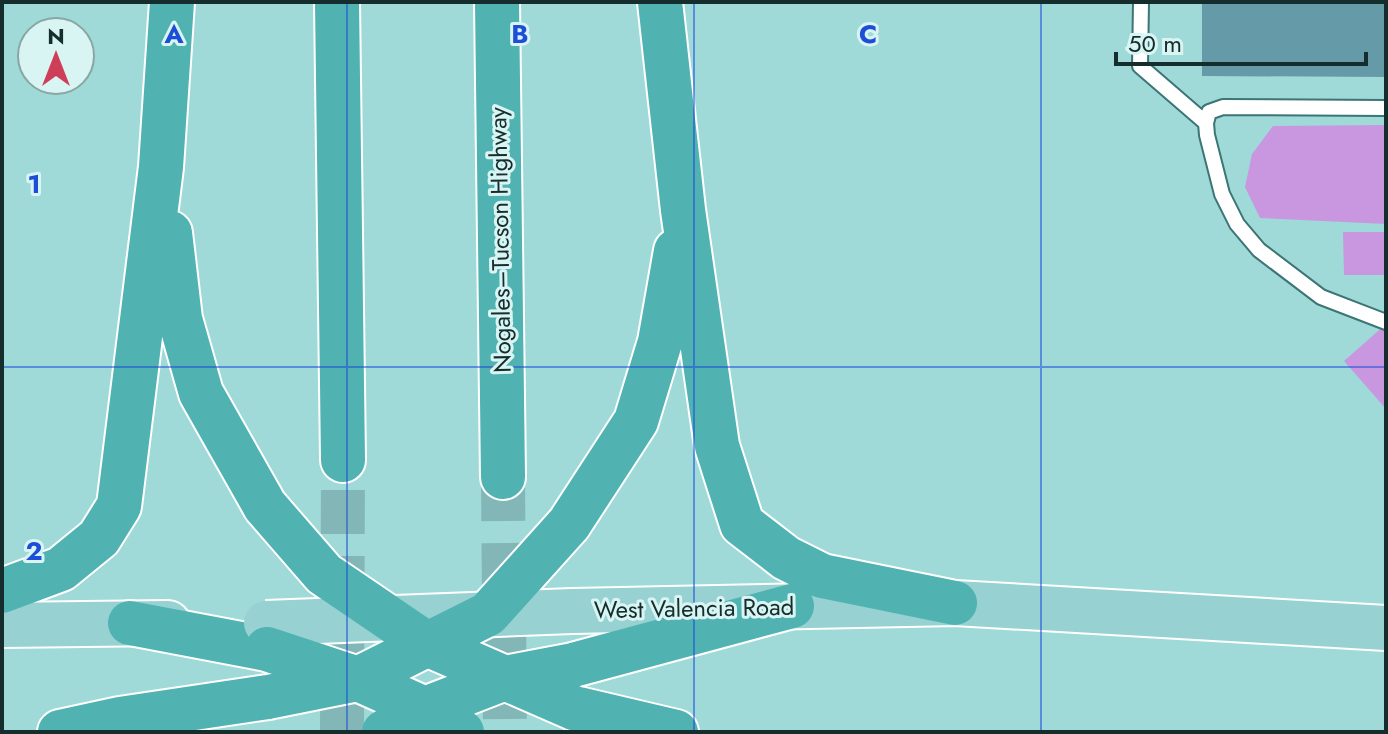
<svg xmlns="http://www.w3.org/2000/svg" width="1388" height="734" font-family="Jost,sans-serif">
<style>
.green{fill:#c897df}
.building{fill:#659ba8}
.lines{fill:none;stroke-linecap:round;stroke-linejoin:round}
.highway-tunnel{stroke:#83b7b7;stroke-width:44;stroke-dasharray:44 22;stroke-linecap:butt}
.lane-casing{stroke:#3b7574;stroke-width:18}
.primary-casing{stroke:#fff;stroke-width:48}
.highway-casing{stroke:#fff;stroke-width:48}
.lane{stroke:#fff;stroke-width:14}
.primary{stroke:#97d1d1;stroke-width:44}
.highway{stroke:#51b2b2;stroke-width:44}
.primary-bridge-casing{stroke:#fff;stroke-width:48;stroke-linecap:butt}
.highway-bridge-casing{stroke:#fff;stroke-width:48;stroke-linecap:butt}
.primary-bridge{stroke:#97d1d1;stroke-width:44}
.highway-bridge{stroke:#51b2b2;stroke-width:44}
.grid{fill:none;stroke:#1d4ed8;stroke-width:2;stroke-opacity:0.55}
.labels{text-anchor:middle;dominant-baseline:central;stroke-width:6;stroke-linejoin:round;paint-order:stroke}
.street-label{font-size:24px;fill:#152d2d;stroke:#d8f5f4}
.grid-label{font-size:26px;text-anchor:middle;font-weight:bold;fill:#1d4ed8;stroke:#d8f5f4;stroke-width:6;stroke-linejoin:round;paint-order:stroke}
</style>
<rect width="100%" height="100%" fill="#9fdad9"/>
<!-- green -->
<path class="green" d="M 1386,125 L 1386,224 L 1260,218 L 1245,187 L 1252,154 L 1273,126 Z
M 1343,232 L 1386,232 L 1386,275 L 1344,275 Z
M 1386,324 L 1386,409 L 1344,361 Z"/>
<!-- building -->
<path class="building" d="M 1202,2 L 1386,2 L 1386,77 L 1202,76 Z"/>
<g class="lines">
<!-- highway-tunnel -->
<path class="highway-tunnel" d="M 503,477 L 505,732
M 342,732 L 343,460"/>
<defs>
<path id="lane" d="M 1141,2 L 1140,66 L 1206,123
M 1386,322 L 1321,297 L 1259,250 L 1237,224 L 1222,194 L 1207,135 L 1206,123 L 1209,112 L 1223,107 L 1386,108"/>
<path id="primary" d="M 572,611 L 955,603 L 1386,628
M 2,625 L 168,623"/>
<path id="highway" d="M 337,2 L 343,460
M 497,2 L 503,477
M 660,2 L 683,210 L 717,446 L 742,524 L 786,558 L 822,576 L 955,603
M 170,233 L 180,319 L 201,393 L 265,506
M 569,524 L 636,421 L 660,342 L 676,251
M 2,591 L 61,569 L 99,538 L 119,506 L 161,167 L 172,2
M 130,623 L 267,649
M 573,665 L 792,606
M 574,708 L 676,732
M 60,732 L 120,719 L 268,697"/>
</defs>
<!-- lane casing -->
<use href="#lane" class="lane-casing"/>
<!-- primary casing -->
<use href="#primary" class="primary-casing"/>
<!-- highway casing -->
<use href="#highway" class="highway-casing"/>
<!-- lane -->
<use href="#lane" class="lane"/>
<!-- primary -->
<use href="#primary" class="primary"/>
<!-- highway -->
<use href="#highway" class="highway"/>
<defs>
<path id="primary-bridge" d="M 266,623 L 572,611"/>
<path id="highway-bridge" d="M 265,506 L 324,574 L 427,644 L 574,708
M 267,649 L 358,679 L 425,709 L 462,732
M 268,697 L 358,679 L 488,614 L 569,524
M 384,732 L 425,709 L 505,678 L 573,665"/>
</defs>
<!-- primary-bridge casing -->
<use href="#primary-bridge" class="primary-bridge-casing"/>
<!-- highway-bridge casing -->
<use href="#highway-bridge" class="highway-bridge-casing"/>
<!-- primary-bridge -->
<use href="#primary-bridge" class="primary-bridge"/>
<!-- highway-bridge -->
<use href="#highway-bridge" class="highway-bridge"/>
</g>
<!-- grid -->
<path class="grid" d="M 347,2 L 347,732M 694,2 L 694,732M 1041,2 L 1041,732M 2,367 L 1386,367"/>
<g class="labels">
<!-- street labels -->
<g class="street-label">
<text transform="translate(500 240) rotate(-91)">Nogales–Tucson Highway</text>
<text transform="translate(694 608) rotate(-1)">West Valencia Road</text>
</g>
</g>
<g class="grid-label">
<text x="174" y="43">A</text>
<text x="520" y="43">B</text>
<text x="868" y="43">C</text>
<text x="34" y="193">1</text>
<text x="34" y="560">2</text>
</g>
<!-- border -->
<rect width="1388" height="734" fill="none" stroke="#152d2d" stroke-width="8"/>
<!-- north arrow -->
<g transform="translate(56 56)"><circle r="38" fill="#d8f5f4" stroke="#8aa5a4" stroke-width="2"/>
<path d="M0-6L14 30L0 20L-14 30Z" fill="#ce3e58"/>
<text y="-12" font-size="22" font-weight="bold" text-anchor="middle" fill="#152d2d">N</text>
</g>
<!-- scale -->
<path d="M1116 52v12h250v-12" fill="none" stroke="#152d2d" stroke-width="4"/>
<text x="1128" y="52" font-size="24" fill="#152d2d" stroke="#d8f5f4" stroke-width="6" paint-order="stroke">50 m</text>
</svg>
